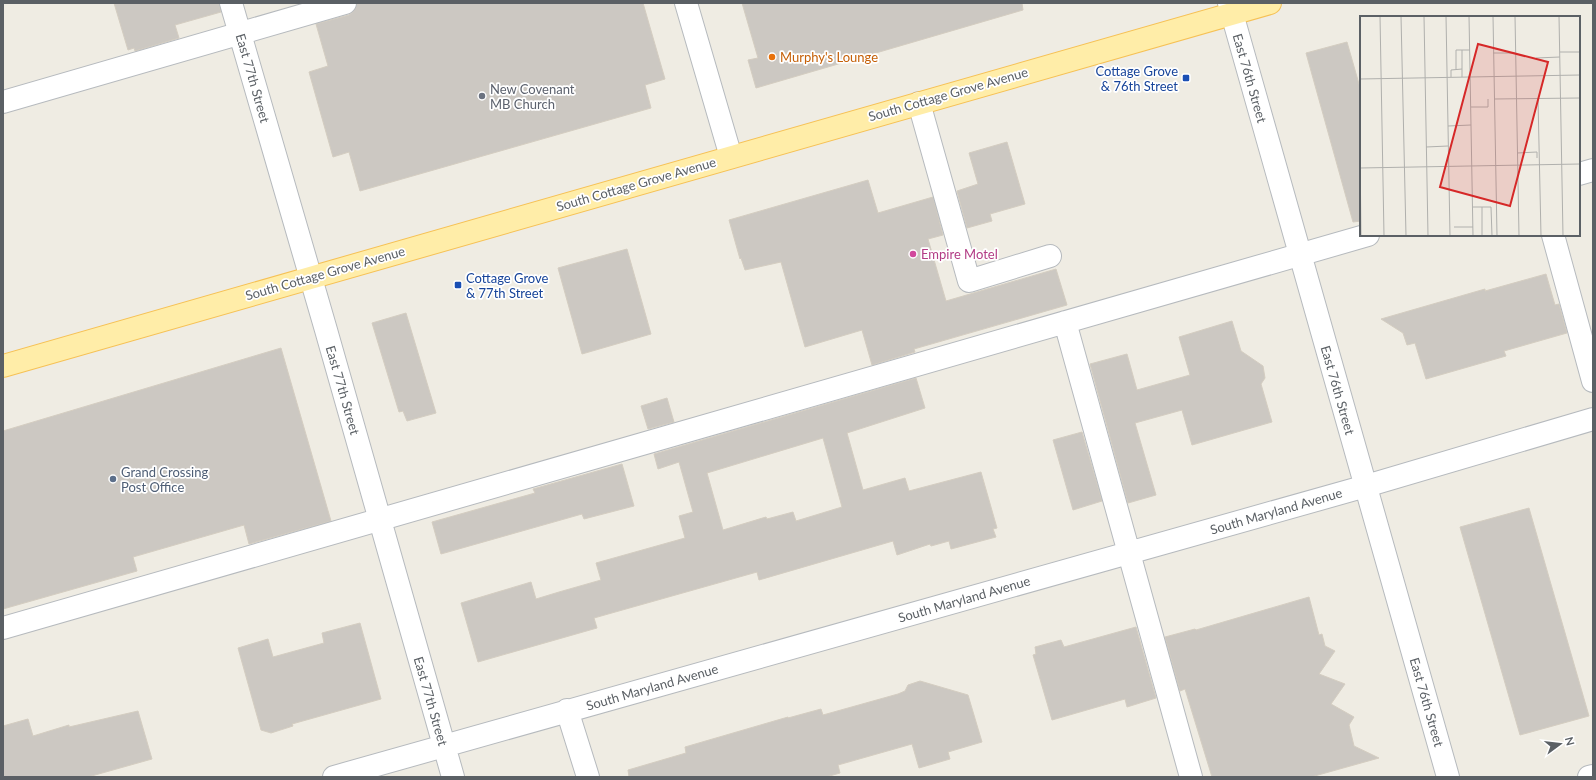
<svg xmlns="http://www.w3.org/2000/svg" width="1596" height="780" font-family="Lato,sans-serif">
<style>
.building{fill:#ccc8c2;stroke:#d4cdc1;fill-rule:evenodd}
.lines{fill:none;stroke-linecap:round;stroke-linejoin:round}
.minor-casing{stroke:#b6babe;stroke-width:24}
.major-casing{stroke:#f6c155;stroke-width:24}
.minor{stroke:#fff;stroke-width:22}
.major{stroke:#ffeda8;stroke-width:22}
.food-dot{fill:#e8710a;stroke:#fff;stroke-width:1.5}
.transit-dot{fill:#1a4fb4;stroke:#fff;stroke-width:1.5}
.worship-dot{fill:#6b7280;stroke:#fff;stroke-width:1.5}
.hotel-dot{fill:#d1479c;stroke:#fff;stroke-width:1.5}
.service-dot{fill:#5c6f8a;stroke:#fff;stroke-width:1.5}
.labels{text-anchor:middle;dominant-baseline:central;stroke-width:3.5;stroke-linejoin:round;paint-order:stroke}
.food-label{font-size:13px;fill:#c56008;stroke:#fff;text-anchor:start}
.transit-label{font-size:13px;fill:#164399;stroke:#fff;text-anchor:end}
.street-label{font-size:13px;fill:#5b6065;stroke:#fff}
.worship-label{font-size:13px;fill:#5b616d;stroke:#fff;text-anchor:start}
.hotel-label{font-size:13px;fill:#b23c85;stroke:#fff;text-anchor:start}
.service-label{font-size:13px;fill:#4e5e75;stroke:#fff;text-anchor:start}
.inset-road{fill:none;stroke:#b0b0ad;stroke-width:1}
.view{fill:#d62828;fill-opacity:0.15;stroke:#d62828;stroke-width:2}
.inset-edge{fill:none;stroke:#5b6065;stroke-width:2}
</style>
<rect width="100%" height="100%" fill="#efece3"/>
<!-- building -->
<path class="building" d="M 114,3 L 219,3 L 221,12 L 175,25 L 179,38 L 135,51 L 134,48 L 128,50 Z
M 357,3 L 643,3 L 665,79 L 645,85 L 651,108 L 360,191 L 349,152 L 333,157 L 309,72 L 328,66 L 316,24 L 349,15 L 354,11 Z
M 742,3 L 1022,3 L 1023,10 L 756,88 L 748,60 L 758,58 Z
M 1347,42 L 1361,91 L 1361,221 L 1353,222 L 1306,53 Z
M 1007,142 L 1025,204 L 990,214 L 992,221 L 967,228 L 957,191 L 978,184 L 969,153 Z
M 868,180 L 878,213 L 933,197 L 943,235 L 928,239 L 946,301 L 1056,269 L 1067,305 L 914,349 L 915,352 L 872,365 L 862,330 L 805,347 L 781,262 L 745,270 L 741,258 L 740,259 L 729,220 Z
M 627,249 L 651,334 L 582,354 L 558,268 Z
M 1546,274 L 1555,305 L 1559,304 L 1567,333 L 1504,351 L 1506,356 L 1426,379 L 1415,343 L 1407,345 L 1403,333 L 1381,319 L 1485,289 L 1485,291 Z
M 406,313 L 436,413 L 407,421 L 403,411 L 399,412 L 372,323 Z
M 1232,321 L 1241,351 L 1263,366 L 1265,378 L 1261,384 L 1272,422 L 1192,445 L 1182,410 L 1135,423 L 1156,495 L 1128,503 L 1090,364 L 1127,354 L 1137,390 L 1190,375 L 1179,337 Z
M 281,348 L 331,521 L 249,544 L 244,525 L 133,557 L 137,571 L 3,609 L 3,431 Z
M 916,378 L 925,408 L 847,433 L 863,490 L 905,478 L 909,491 L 981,472 L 997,528 L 993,529 L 996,537 L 951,549 L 949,541 L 931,546 L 930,544 L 897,555 L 893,541 L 759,580 L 757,572 L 594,618 L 597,628 L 478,662 L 461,603 L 531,582 L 536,599 L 559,592 L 601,580 L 596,563 L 685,538 L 679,516 L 693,512 L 679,462 L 658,469 L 654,454 ZM 823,438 L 842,507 L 796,521 L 793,512 L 767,519 L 766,517 L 723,530 L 707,473 Z
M 667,398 L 674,422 L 648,429 L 641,406 Z
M 1082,432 L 1102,501 L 1073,510 L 1053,440 Z
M 622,464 L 634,506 L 584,519 L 582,514 L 441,554 L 432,522 L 535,493 L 533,489 Z
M 1529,508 L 1589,716 L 1520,735 L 1460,527 Z
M 1309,597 L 1319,635 L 1322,634 L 1325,646 L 1335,651 L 1319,674 L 1345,684 L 1331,704 L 1354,717 L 1349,725 L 1354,746 L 1379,758 L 1311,777 L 1212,777 L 1185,689 L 1180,691 L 1165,637 L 1195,629 L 1196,630 Z
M 360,623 L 381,699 L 292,724 L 293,726 L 271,733 L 261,730 L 238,648 L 268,639 L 273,657 L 324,643 L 322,633 Z
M 1136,627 L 1156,698 L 1127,707 L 1125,699 L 1052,720 L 1033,655 L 1036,654 L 1035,647 L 1061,640 L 1064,647 Z
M 920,681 L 968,695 L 982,742 L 948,752 L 950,759 L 919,768 L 912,744 L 838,765 L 840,773 L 826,777 L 629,777 L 628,770 L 686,753 L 685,747 L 788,717 L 788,718 L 821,709 L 823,715 L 898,694 L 905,691 L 908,685 Z
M 138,711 L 152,759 L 88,777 L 3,777 L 3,726 L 28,719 L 33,736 L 69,725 L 69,727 Z"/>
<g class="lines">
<defs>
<path id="minor" d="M 231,3 L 326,330 L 453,777
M 686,3 L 731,157
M 1229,3 L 1448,777
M 3,102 L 345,3
M 919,103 L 969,281 L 1050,256
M 1579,174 L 1593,170
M 1553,235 L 1593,381
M 1065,322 L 1191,777
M 3,628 L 1368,235
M 567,710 L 588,777
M 334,777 L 1366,486 L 1593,419
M 1589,777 L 1593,776"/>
<path id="major" d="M 3,366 L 1270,3"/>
</defs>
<!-- minor casing -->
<use href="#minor" class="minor-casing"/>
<!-- major casing -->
<use href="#major" class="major-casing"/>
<!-- minor -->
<use href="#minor" class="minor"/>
<!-- major -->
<use href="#major" class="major"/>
</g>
<!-- markers -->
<circle class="food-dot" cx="772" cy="57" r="4"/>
<g class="transit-dot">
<rect x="1182" y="74" width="8" height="8" rx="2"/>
<rect x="454" y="281" width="8" height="8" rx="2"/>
</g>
<circle class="worship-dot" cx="482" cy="96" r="4"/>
<circle class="hotel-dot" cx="913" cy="254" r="4"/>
<circle class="service-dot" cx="113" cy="479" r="4"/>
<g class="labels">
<!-- food labels -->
<g class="food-label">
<text x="780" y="57">Murphy's Lounge</text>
</g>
<!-- transit labels -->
<g class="transit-label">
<text x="1178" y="71">Cottage Grove<tspan x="1178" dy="15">&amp; 76th Street</tspan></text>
<text x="466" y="278" text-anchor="start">Cottage Grove<tspan x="466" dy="15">&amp; 77th Street</tspan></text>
</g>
<!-- street labels -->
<g class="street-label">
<text transform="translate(253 78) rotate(74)">East 77th Street</text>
<text transform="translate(1250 78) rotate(74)">East 76th Street</text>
<text transform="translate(948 94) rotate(-16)">South Cottage Grove Avenue</text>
<text transform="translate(636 184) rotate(-16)">South Cottage Grove Avenue</text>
<text transform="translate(325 273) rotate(-16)">South Cottage Grove Avenue</text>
<text transform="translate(343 390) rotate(74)">East 77th Street</text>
<text transform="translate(1338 390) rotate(74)">East 76th Street</text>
<text transform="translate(1276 511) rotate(-16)">South Maryland Avenue</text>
<text transform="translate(964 599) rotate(-16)">South Maryland Avenue</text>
<text transform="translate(652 687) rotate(-16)">South Maryland Avenue</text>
<text transform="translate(431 701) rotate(74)">East 77th Street</text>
<text transform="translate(1427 702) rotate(74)">East 76th Street</text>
</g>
<!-- worship labels -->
<g class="worship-label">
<text x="490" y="89">New Covenant<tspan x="490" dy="15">MB Church</tspan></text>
</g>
<!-- hotel labels -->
<g class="hotel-label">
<text x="921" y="254">Empire Motel</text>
</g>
<!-- service labels -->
<g class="service-label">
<text x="121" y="472">Grand Crossing<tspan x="121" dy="15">Post Office</tspan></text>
</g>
</g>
<!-- overview -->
<g transform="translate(1360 16)">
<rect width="220" height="220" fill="#efece3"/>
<path class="inset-road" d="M 20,0 L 24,220M 41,0 L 46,220M 64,0 L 68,220M 86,0 L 90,220M 109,0 L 113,220M 133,0 L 137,220M 155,0 L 159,220M 199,0 L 203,220M 200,36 L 220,36M 133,37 L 155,37M 176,42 L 200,41M 96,53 L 96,34 L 102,34M 102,53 L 102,34 L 110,34M 91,61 L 91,54 L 102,53 L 102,61M 0,63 L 220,59M 134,83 L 220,82M 178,83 L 181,220M 111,91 L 128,91 L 128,83M 88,110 L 111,109M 66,131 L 88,130M 0,137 L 1,220M 157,137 L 177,136 L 177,142M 0,152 L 220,148M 113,191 L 131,191 L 132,220M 122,191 L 122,220M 94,211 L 113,211"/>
<path class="view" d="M 118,28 L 188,46 L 150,190 L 80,171 Z"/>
<rect width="220" height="220" class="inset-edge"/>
</g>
<!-- border -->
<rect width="1596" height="780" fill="none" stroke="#5b6065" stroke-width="8"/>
<!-- north arrow -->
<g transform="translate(1560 744) rotate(75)" stroke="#ffffff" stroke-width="3" paint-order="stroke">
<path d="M0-3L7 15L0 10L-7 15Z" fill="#5b6065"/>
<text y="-6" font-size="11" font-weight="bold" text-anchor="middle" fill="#5b6065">N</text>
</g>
</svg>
